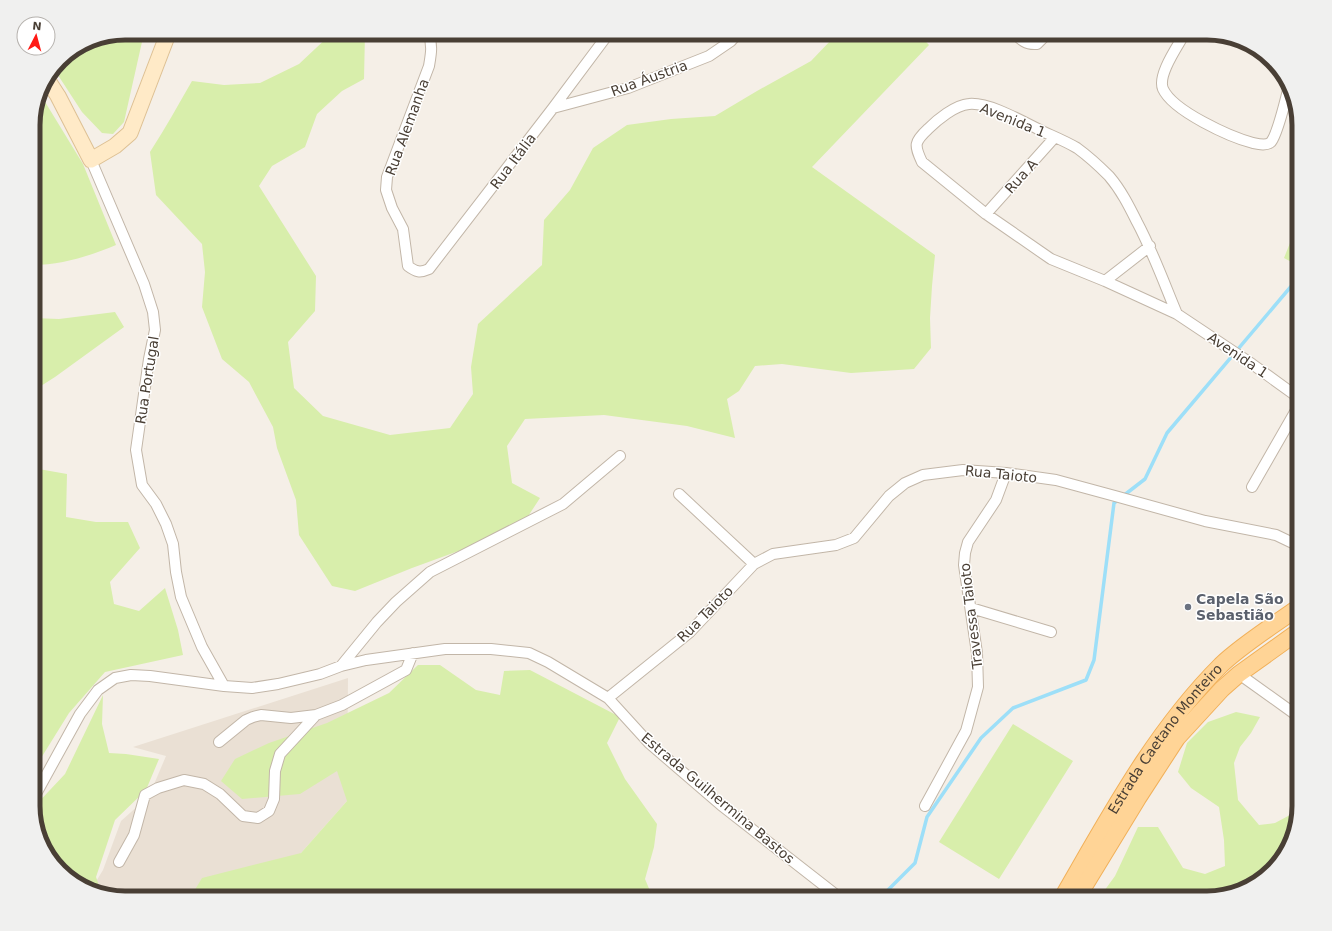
<svg xmlns="http://www.w3.org/2000/svg" width="1332" height="931" font-family="'DejaVu Sans',sans-serif">
<style>
.residential{fill:#eae0d4}
.green{fill:#d8eeab}
.lines{fill:none;stroke-linecap:round;stroke-linejoin:round}
.stream{stroke:#9ddff8;stroke-width:3.5}
.street-casing{stroke:#c2b6a8;stroke-width:12}
.secondary-casing{stroke:#dec194;stroke-width:17}
.primary-casing{stroke:#f1b059;stroke-width:18}
.street{stroke:#fff;stroke-width:10}
.secondary{stroke:#ffeac7;stroke-width:15}
.primary{stroke:#ffd496;stroke-width:16}
.worship-dot{fill:#6b7280;stroke:#fff;stroke-width:1.5}
.labels{text-anchor:middle;dominant-baseline:central;stroke-width:3;stroke-linejoin:round;paint-order:stroke}
.street-label{font-size:14px;fill:#493f35;stroke:#fff}
.worship-label{font-size:14px;font-weight:bold;fill:#5b616d;stroke:#fff;text-anchor:start}
.rim{fill:none;stroke:#493f35;stroke-width:5}
</style>
<rect width="100%" height="100%" fill="#f5efe7"/>
<!-- residential -->
<path class="residential" d="M 348,678 L 347,801 L 301,853 L 245,898 L 125,898 L 92,888 L 103,870 L 121,821 L 149,796 L 166,756 L 133,747 Z"/>
<!-- green -->
<path class="green" d="M 125,33 L 144,33 L 124,122 L 113,134 L 102,133 L 82,112 L 54,69 L 60,60 L 90,40 Z
M 332,33 L 365,33 L 364,79 L 342,91 L 317,114 L 305,147 L 272,166 L 259,186 L 316,276 L 315,311 L 288,342 L 294,388 L 323,416 L 390,435 L 450,428 L 473,394 L 471,367 L 478,324 L 542,265 L 544,220 L 570,190 L 593,148 L 627,125 L 671,119 L 715,116 L 757,91 L 811,61 L 833,38 L 828,33 L 918,33 L 929,45 L 812,167 L 935,255 L 932,286 L 930,318 L 931,348 L 914,369 L 851,373 L 782,364 L 755,366 L 739,391 L 727,399 L 735,438 L 687,426 L 604,415 L 525,419 L 507,446 L 512,483 L 540,498 L 525,521 L 464,549 L 412,568 L 355,591 L 332,586 L 299,535 L 296,500 L 277,448 L 273,427 L 249,382 L 222,359 L 202,307 L 205,272 L 202,244 L 156,195 L 150,152 C 165,129 178,105 192,81 L 224,85 L 260,83 L 299,64 Z
M 39,92 L 83,164 L 116,245 C 90,256 61,265 33,265 L 33,119 Z
M 1299,205 L 1299,266 L 1284,258 L 1292,238 Z
M 115,312 L 124,327 L 55,377 L 33,391 L 33,318 L 59,319 Z
M 33,468 L 67,474 L 66,517 L 96,522 L 128,522 L 140,548 L 110,582 L 114,604 L 139,611 L 165,588 L 178,630 L 183,655 L 105,672 L 69,713 L 33,771 Z
M 418,665 L 440,665 L 476,690 L 500,695 L 504,671 L 530,670 L 620,717 L 607,743 L 625,779 L 657,824 L 654,847 L 645,879 L 653,898 L 190,898 L 202,878 L 301,853 L 347,801 L 337,771 L 300,794 L 242,799 L 221,781 L 235,759 L 269,743 L 327,723 L 389,693 Z
M 103,695 L 102,724 L 109,753 L 126,754 L 159,759 L 146,790 L 115,820 L 96,877 L 101,891 L 74,882 L 45,852 L 33,812 L 33,808 L 65,774 Z
M 1236,712 L 1260,717 L 1251,733 L 1240,747 L 1234,763 L 1238,800 L 1259,825 L 1275,823 L 1290,815 L 1293,825 L 1283,857 L 1248,888 L 1207,898 L 1099,898 L 1115,876 L 1138,827 L 1158,827 L 1183,868 L 1205,874 L 1225,866 L 1224,840 L 1219,807 L 1191,788 L 1178,772 L 1187,743 L 1208,722 Z
M 1013,724 L 1073,761 L 999,879 L 939,842 Z"/>
<g class="lines">
<!-- stream -->
<path class="stream" d="M 880,898 L 915,863 L 927,817 L 981,738 L 1013,708 L 1086,680 L 1094,660 L 1114,503 L 1145,479 L 1167,433 L 1299,277"/>
<defs>
<path id="street" d="M 428,33 C 433,45 431,54 429,66 L 387,177 L 386,190 L 392,208 L 403,229 L 408,266 C 416,272 420,273 429,269 L 553,108 L 609,33
M 1014,33 C 1021,40 1026,45 1037,44 L 1048,33
M 1185,33 C 1178,46 1157,75 1163,89 C 1173,111 1230,137 1253,143 C 1258,144 1267,146 1271,142 C 1278,133 1286,98 1289,86
M 553,108 L 628,88 L 709,56 L 731,41 L 738,33
M 91,160 L 144,284 L 153,312 L 155,330 L 149,359 L 136,450 L 142,485 L 156,504 L 166,524 L 173,544 L 176,572 L 181,597 L 202,647 L 224,686
M 986,214 L 1055,137
M 1105,281 L 1150,246
M 1177,314 C 1164,283 1153,252 1137,222 C 1129,206 1121,190 1109,176 C 1099,166 1088,156 1077,148 C 1067,142 1055,137 1044,132 C 1025,123 990,102 969,104 C 955,105 937,120 928,129 C 914,142 914,145 922,162 L 986,214 L 1051,259 L 1105,281 L 1177,314 L 1252,364 L 1299,398
M 1252,487 L 1299,405
M 679,494 L 754,564
M 971,608 L 1051,632
M 341,666 L 377,622 L 396,602 L 430,572 L 563,504 L 620,456
M 1239,674 L 1299,717
M 608,698 L 690,632 L 754,564 L 773,554 L 836,545 L 854,538 L 889,496 L 905,483 L 923,475 L 963,470 L 1006,473 L 1056,480 L 1115,496 L 1205,521 L 1276,535 L 1299,546
M 219,742 L 246,720 L 253,717 L 261,715 L 291,718 L 316,715 L 342,705 L 406,670 L 413,653
M 33,796 L 37,792 L 80,714 L 98,690 L 115,678 L 131,675 L 150,676 L 224,686 L 252,688 L 278,684 L 320,674 L 341,666 L 366,660 L 445,649 L 491,649 L 529,653 L 548,662 L 608,698 L 649,743 L 721,805 L 840,898
M 925,806 L 966,731 L 978,687 L 977,653 L 964,565 L 965,553 L 968,542 L 996,500 L 1006,473
M 119,862 L 134,835 L 145,795 L 158,788 L 184,780 L 204,784 L 220,794 L 243,816 L 258,818 L 269,811 L 274,799 L 275,771 L 280,754 L 316,715"/>
<path id="secondary" d="M 47,79 L 58,96 L 91,160 L 115,146 L 130,133 L 166,39 L 169,33"/>
<g id="primary">
<path id="s1" d="M 1062,898 C 1109,817 1154,732 1221,665 C 1243,644 1274,625 1299,607"/>
<path d="M 1077,898 L 1138,798 L 1177,738 L 1222,689 L 1239,674 L 1299,631"/>
</g>
</defs>
<!-- street casing -->
<use href="#street" class="street-casing"/>
<!-- secondary casing -->
<use href="#secondary" class="secondary-casing"/>
<!-- primary casing -->
<use href="#primary" class="primary-casing"/>
<!-- street -->
<use href="#street" class="street"/>
<!-- secondary -->
<use href="#secondary" class="secondary"/>
<!-- primary -->
<use href="#primary" class="primary"/>
</g>
<!-- markers -->
<circle class="worship-dot" cx="1188" cy="607" r="4"/>
<g class="labels">
<!-- street labels -->
<g class="street-label">
<text transform="translate(649 78) rotate(-20)">Rua Áustria</text>
<text transform="translate(1013 120) rotate(22)">Avenida 1</text>
<text transform="translate(407 127) rotate(-70)">Rua Alemanha</text>
<text transform="translate(513 161) rotate(-53)">Rua Itália</text>
<text transform="translate(1021 176) rotate(-48)">Rua A</text>
<text transform="translate(1238 355) rotate(34)">Avenida 1</text>
<text transform="translate(147 380) rotate(-81)">Rua Portugal</text>
<text transform="translate(1001 474) rotate(6)">Rua Taioto</text>
<text transform="translate(705 614) rotate(-45)">Rua Taioto</text>
<text transform="translate(971 616) rotate(-97)">Travessa Taioto</text>
<text stroke="none"><textPath href="#s1" startOffset="190">Estrada Caetano Monteiro</textPath></text>
<text transform="translate(718 798) rotate(40)">Estrada Guilhermina Bastos</text>
</g>
<!-- worship labels -->
<g class="worship-label">
<text x="1196" y="599">Capela São<tspan x="1196" dy="16">Sebastião</tspan></text>
</g>
</g>
<!-- crop -->
<path d="M0 0H1332V931H0ZM125 40H1207A85 85 0 0 1 1292 125V806A85 85 0 0 1 1207 891H125A85 85 0 0 1 40 806V125A85 85 0 0 1 125 40Z" fill="#f0f0ef" fill-rule="evenodd"/>
<path class="rim" d="M125 40H1207A85 85 0 0 1 1292 125V806A85 85 0 0 1 1207 891H125A85 85 0 0 1 40 806V125A85 85 0 0 1 125 40Z"/>
<!-- north arrow -->
<g transform="translate(36 36) rotate(6)"><circle r="19" fill="#ffffff" stroke="#b6b2ae"/>
<path d="M0-3L7 15L0 10L-7 15Z" fill="#ff1914"/>
<text y="-6" font-size="11" font-weight="bold" text-anchor="middle" fill="#493f35">N</text>
</g>
</svg>
